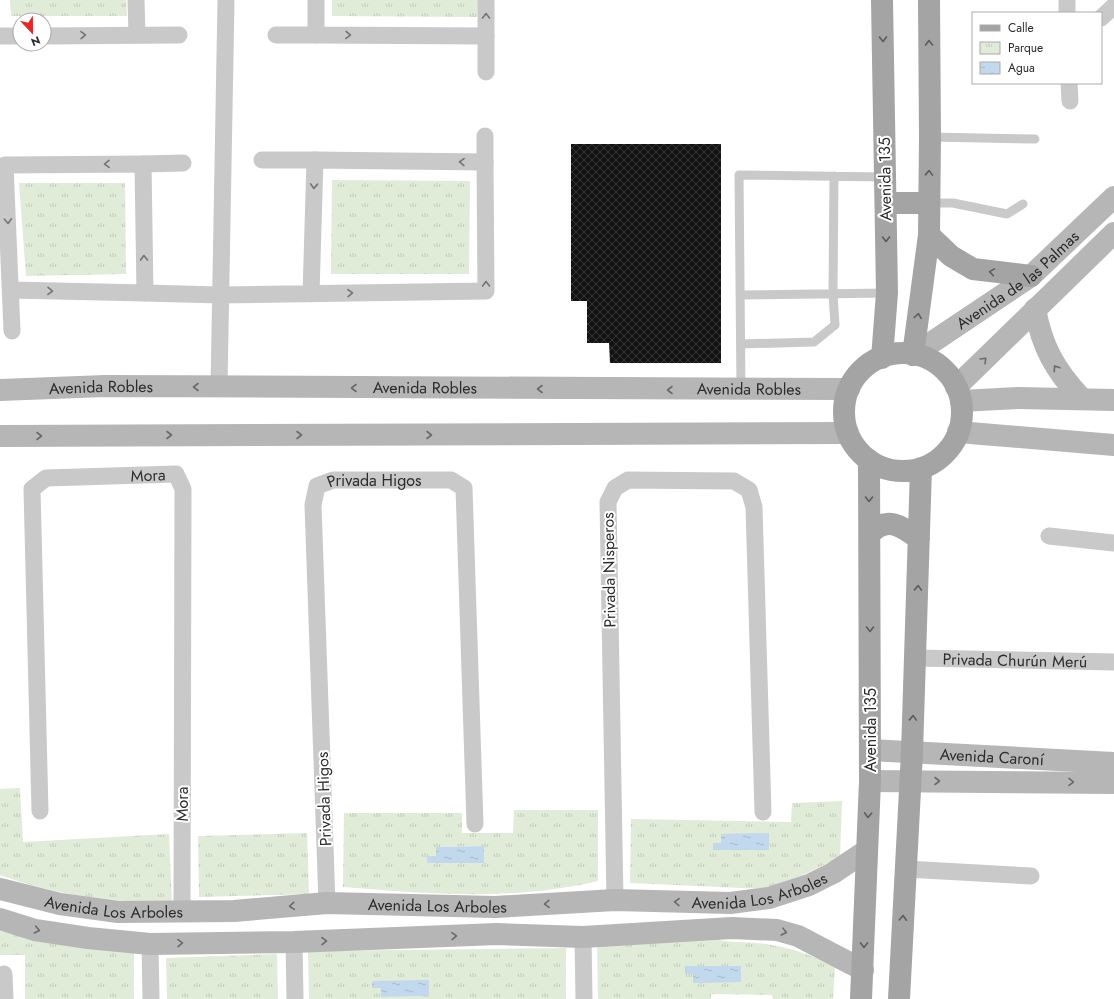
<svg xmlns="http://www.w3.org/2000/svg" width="1114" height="999" font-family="Jost,sans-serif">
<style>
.park{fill:url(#park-tufts);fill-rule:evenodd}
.water{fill:url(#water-ripples)}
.building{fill:url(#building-cross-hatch)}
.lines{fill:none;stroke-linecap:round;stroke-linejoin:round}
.lane{stroke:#c9c9c9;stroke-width:9}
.street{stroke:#c9c9c9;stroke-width:17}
.secondary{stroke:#b6b6b6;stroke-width:22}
.primary{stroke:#a4a4a4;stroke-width:22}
.oneway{stroke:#737373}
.oneway2{stroke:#5c5c5c}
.oneway3{stroke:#6a6a6a}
.labels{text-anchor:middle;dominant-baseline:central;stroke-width:4;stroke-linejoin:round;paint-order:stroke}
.street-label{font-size:16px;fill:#2c2c2c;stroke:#fff}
</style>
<defs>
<pattern id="park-tufts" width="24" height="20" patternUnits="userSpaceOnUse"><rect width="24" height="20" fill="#e0ebd8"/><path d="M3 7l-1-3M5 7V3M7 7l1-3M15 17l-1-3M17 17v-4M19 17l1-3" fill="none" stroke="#c0caba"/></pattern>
<pattern id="water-ripples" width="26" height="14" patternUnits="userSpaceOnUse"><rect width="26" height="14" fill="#c2d8ec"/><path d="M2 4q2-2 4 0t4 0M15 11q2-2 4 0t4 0" fill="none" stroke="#a7bacb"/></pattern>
<pattern id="building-cross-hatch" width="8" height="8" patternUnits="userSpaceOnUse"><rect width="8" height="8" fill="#131313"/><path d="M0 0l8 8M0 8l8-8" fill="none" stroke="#363636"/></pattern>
</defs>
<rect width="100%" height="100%" fill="#fff"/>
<!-- park -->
<path class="park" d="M 10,0 L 126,0 L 127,16 L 11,16 Z
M 332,0 L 478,0 L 477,17 L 332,16 Z
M 332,180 L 470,181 L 469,274 L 331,274 Z
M 19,183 L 125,183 L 126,274 L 26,276 Z
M 20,788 L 23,842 L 169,834 L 172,903 C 114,903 55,895 0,875 L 0,789 Z
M 842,801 L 840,857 L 803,875 L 764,889 L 630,883 L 631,819 L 791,822 L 792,803 Z
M 514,810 L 598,810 L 598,881 C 515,901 427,894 343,887 L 344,813 L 462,813 L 462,833 L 513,833 ZM 484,846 L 484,863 L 428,856 L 436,856 L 436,847 Z
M 307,833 L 309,894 L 199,897 L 198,836 Z
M 0,931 L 37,939 L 134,952 L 134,999 L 25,999 L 25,955 L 0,955 Z
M 719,940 C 735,943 751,942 766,944 C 791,948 813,955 835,967 L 833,999 L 773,999 L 772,995 L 711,994 L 711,999 L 598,999 L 597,944 ZM 741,966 L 741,982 L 693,982 L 693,974 Z
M 566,948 L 566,999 L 309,999 L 308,951 ZM 428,980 L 429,996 L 381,997 L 381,988 Z
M 277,954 L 278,999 L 167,999 L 166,958 Z"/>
<!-- water -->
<path class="water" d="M 769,833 L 769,850 L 713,850 L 713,843 L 721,843 L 721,834 Z
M 484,846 L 484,863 L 427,863 L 427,856 L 436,856 L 436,847 Z
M 685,966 L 741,966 L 741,982 L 693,983 L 693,974 L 685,974 Z
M 429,980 L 429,996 L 381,997 L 381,988 L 372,988 L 372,981 Z"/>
<!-- building -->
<path class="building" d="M 571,144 L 721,144 L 721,363 L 610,363 L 609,343 L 587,343 L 587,301 L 571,301 Z"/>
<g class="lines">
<!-- lane -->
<path class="lane" d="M 930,137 L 1035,139
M 928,203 L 953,203 L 1007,214 L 1023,204
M 740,295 L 887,293
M 741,344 L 814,342 L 835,325 L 833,294 L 834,176
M 741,389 L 739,175 L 885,177"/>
<!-- street -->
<g class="street">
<path d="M 136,0 L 137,34"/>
<path d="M 316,0 L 316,35 L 486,36 L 486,0"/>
<path d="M 1067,13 L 1067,0"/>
<path d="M 1101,18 L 1114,6"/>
<path d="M 276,35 L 316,35"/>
<path d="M 0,36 L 20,36"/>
<path d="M 44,36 L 179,35"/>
<path d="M 486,72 L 486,36"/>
<path d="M 1069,83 L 1070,101"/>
<path d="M 485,136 L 485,162"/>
<path d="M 262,160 L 315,160"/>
<path d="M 143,164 L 183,163"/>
<path d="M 11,290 L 145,293 L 143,164 L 5,165 L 12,331"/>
<path d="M 145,293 L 220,295 L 486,291 L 485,162 L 315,160 L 311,294"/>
<path d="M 219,387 L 226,0"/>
<path d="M 1049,536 L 1114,543"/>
<path id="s1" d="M 915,658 L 1114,662"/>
<path id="s2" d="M 40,811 L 32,489 L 46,478 L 176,474 L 183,489 L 182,910"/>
<path d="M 906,869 L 1031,876"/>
<path d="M 615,900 L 608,502 L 615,488 L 628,480 L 734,481 L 749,490 L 754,507 L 763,812"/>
<path id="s3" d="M 327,903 L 313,505 L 317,486 L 333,480 L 451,480 L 464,488 L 475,824"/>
<path d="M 583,937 L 584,999"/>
<path d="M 294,942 L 295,999"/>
<path d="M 150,944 L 151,999"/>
<path d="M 4,974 L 5,999"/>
</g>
<!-- secondary -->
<g class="secondary">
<path d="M 1035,309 C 1042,347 1055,370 1081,398"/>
<path id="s4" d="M 913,355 L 1031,276 L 1114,197"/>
<path d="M 956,387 L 1114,233"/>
<path id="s5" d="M 0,390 L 105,386 L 849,389"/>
<path d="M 961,401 L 1018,398 L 1114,400"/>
<path d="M 958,432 L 1114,445"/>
<path d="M 0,436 L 848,433"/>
<path id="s6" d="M 870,750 L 1114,763"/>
<path d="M 870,781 L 1114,783"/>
<path id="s7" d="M 0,889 L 60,904 L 118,912 L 234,911 L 327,903 L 495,907 L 615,900 L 730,903 L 769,898 L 809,885 L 833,873 L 866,851"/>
<path d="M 0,919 L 35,930 L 88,938 L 150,944 L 294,942 L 497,934 L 583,937 L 732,928 L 777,930 L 798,936 L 863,970"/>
</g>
<!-- primary -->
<path class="primary" d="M 886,203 L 928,203
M 929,235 L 951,256 L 973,269 L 1031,276
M844 412a59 59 0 1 1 118 0a59 59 0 1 1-118 0Z
M 913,355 L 929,235 L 930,137 L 929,0
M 882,358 L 887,293 L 882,0
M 870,534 C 886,515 902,526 919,539
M 861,999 L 870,781 L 869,460
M 899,999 L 912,752 L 921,468"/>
</g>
<!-- one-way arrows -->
<defs><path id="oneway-chevron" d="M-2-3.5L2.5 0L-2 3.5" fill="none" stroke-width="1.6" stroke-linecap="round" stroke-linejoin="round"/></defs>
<g class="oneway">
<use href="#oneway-chevron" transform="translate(486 16) rotate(-90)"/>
<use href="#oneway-chevron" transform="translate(83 35) rotate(-1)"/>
<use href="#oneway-chevron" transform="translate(348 35) rotate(1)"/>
<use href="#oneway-chevron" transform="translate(462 162) rotate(-179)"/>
<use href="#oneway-chevron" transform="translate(107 164) rotate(179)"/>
<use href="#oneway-chevron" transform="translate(314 186) rotate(92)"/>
<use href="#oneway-chevron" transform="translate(8 221) rotate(87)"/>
<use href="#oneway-chevron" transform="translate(144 258) rotate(-91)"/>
<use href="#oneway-chevron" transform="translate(486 284) rotate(-91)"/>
<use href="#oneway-chevron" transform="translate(50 291) rotate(1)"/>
<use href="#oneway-chevron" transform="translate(350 293) rotate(-1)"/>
</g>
<g class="oneway2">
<use href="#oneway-chevron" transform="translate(883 39) rotate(89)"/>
<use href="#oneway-chevron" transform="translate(929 43) rotate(-91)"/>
<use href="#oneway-chevron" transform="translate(929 173) rotate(-88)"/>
<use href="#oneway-chevron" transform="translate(886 239) rotate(89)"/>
<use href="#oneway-chevron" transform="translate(992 272) rotate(-171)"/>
<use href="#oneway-chevron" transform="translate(918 316) rotate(-82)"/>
<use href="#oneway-chevron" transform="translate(869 499) rotate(90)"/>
<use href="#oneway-chevron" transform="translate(918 588) rotate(-88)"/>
<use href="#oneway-chevron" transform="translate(870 629) rotate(90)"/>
<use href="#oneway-chevron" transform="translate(913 718) rotate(-88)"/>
<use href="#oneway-chevron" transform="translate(868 815) rotate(93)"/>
<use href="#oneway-chevron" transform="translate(903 918) rotate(-87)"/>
<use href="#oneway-chevron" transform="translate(864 945) rotate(91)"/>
</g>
<g class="oneway3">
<use href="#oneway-chevron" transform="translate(984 360) rotate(-45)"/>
<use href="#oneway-chevron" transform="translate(1056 368) rotate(-123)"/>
<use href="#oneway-chevron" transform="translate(196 387) rotate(-180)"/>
<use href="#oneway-chevron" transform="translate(354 388) rotate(-180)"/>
<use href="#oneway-chevron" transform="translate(540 389) rotate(-180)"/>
<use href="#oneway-chevron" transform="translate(670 390) rotate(-180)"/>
<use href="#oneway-chevron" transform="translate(169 435)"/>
<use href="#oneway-chevron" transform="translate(299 435)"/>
<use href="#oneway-chevron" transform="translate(429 435)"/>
<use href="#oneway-chevron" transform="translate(39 436)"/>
<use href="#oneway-chevron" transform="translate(937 781)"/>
<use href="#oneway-chevron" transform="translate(1071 782) rotate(1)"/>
<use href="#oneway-chevron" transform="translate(677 902) rotate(-179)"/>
<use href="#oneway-chevron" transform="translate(547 904) rotate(177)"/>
<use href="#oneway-chevron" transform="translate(292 906) rotate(175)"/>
<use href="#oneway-chevron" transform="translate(37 930) rotate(12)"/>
<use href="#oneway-chevron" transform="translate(784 932) rotate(14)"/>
<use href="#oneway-chevron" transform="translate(454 936) rotate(-2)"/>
<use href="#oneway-chevron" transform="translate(324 941) rotate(-2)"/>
<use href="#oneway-chevron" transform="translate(180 943) rotate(-2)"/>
</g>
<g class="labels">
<!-- street labels -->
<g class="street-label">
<text transform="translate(885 179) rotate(-91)">Avenida 135</text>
<text stroke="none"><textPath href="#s4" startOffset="129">Avenida de las Palmas</textPath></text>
<text stroke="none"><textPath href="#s5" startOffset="101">Avenida Robles</textPath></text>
<text stroke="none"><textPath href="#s5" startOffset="425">Avenida Robles</textPath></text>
<text stroke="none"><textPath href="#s5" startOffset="749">Avenida Robles</textPath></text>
<text stroke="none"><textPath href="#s2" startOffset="442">Mora</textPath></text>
<text stroke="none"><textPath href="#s3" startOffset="476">Privada Higos</textPath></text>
<text transform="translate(609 570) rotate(-91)">Privada Nisperos</text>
<text stroke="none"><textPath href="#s1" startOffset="100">Privada Churún Merú</textPath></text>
<text transform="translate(870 730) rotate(-90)">Avenida 135</text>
<text stroke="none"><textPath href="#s6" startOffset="122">Avenida Caroní</textPath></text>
<text transform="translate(324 799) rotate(-92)">Privada Higos</text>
<text transform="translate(182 804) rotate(-90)">Mora</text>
<text stroke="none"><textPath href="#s7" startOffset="764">Avenida Los Arboles</textPath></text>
<text stroke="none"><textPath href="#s7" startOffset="116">Avenida Los Arboles</textPath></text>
<text stroke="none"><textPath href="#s7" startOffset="440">Avenida Los Arboles</textPath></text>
</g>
</g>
<!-- legend -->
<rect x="972" y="12" width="130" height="72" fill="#ffffff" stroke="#ababab"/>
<rect x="980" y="25" width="20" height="6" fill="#a4a4a4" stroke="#ababab"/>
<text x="1008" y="32" font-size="12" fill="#2c2c2c">Calle</text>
<rect x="980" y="42" width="20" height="12" fill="url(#park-tufts)" stroke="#ababab"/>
<text x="1008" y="52" font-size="12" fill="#2c2c2c">Parque</text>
<rect x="980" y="62" width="20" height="12" fill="url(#water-ripples)" stroke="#ababab"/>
<text x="1008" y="72" font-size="12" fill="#2c2c2c">Agua</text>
<!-- north arrow -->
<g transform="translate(32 32) rotate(158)"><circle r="19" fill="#ffffff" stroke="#ababab"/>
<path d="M0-3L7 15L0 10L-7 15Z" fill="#ef2422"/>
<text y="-6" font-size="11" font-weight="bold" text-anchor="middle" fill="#2c2c2c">N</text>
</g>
</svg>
